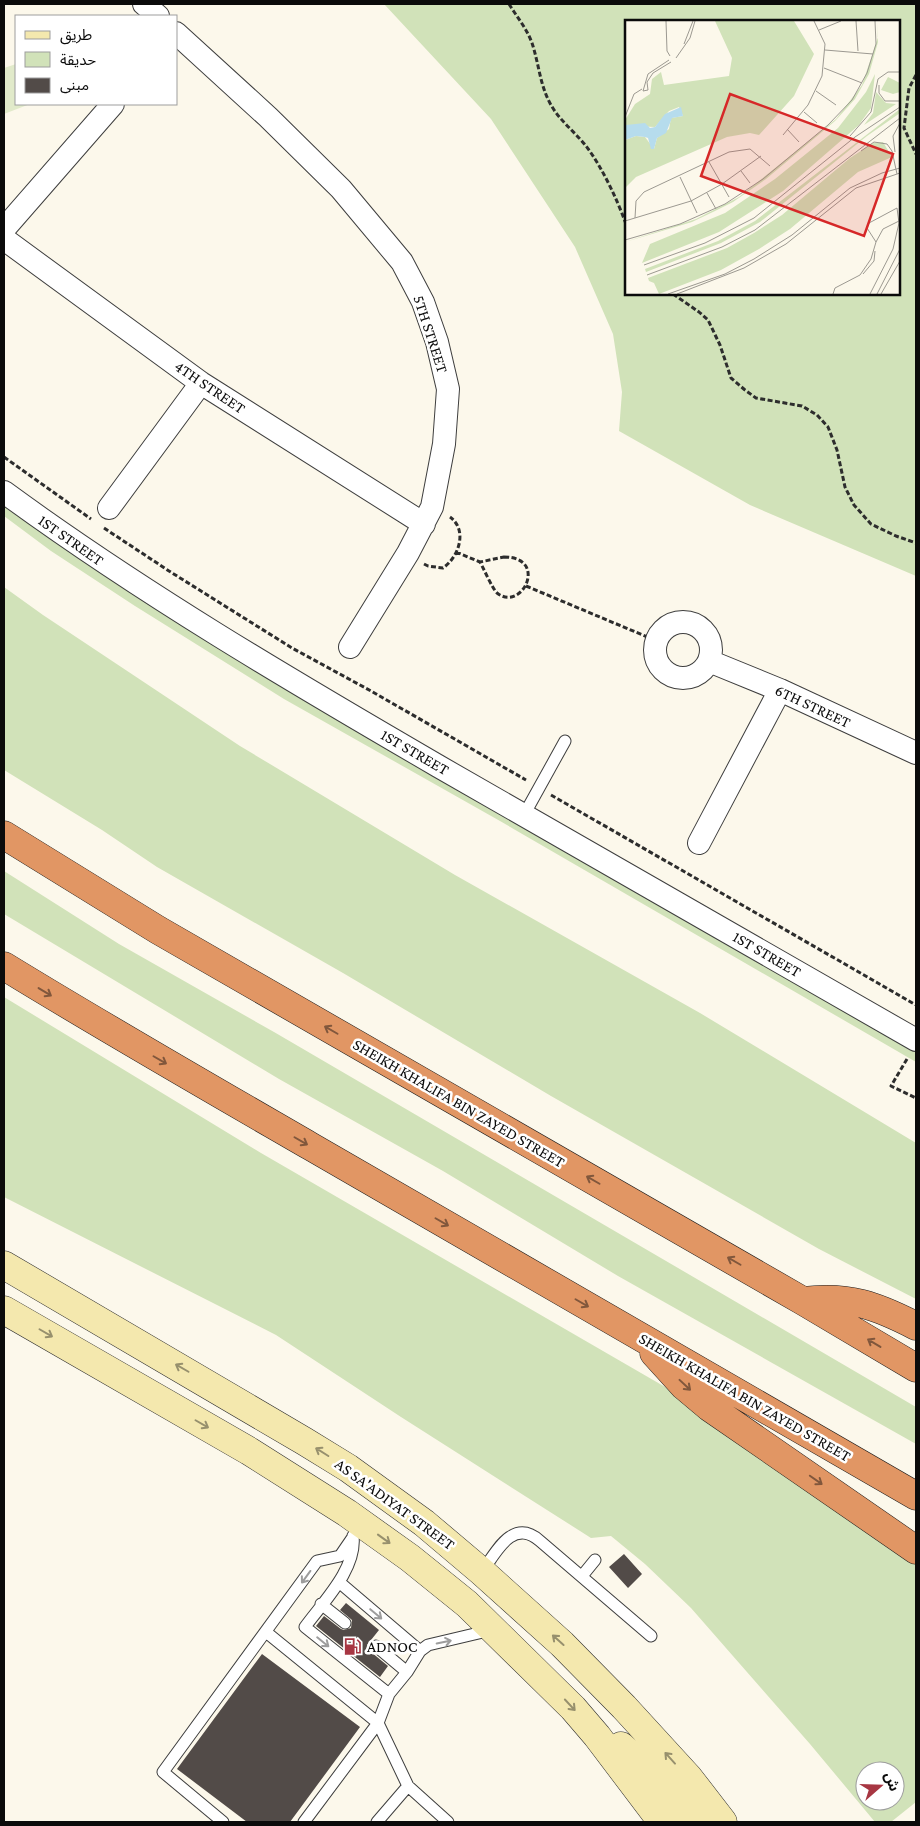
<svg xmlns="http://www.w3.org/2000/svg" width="920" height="1826" font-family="'Crimson Pro','Noto Sans Arabic',serif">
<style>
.green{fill:#d1e2b9;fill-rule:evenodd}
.pitch{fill:#e1eaca}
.building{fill:#524b48}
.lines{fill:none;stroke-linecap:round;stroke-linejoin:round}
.lane-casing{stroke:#3e3e3e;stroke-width:13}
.street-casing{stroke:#3e3e3e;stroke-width:24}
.secondary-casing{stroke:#2d2d2d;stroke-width:29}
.highway-casing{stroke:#1c1c1c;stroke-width:29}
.path{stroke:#2d2d2d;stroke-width:3;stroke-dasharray:5 2.5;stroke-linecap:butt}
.lane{stroke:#fff;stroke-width:11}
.street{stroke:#fff;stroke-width:22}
.secondary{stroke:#f4e8ae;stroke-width:28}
.highway{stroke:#e19664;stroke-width:28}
.oneway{stroke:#81573c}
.oneway2{stroke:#97906d}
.oneway3{stroke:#9d9d9d}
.labels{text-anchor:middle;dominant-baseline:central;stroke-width:5;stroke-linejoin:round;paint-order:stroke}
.street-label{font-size:16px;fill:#0b0b0b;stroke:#fff}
.poi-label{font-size:16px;fill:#0b0b0b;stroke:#fff;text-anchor:start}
.inset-road{fill:none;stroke:#9c9991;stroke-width:1}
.view{fill:#d62828;fill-opacity:0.15;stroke:#d62828;stroke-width:2.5}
.inset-edge{fill:none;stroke:#0b0b0b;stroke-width:2.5}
</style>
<rect width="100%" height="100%" fill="#fcf8eb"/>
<!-- green -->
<path class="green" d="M 384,4 L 916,4 L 916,576 L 750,505 L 619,431 L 622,392 L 613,334 L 575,247 L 491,119 ZM 899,21 L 899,294 L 626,294 L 626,21 Z
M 4,502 L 916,1051 L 916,1062 L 500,821 L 284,699 L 135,606 L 51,551 L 4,516 Z
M 4,587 L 43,615 L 240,746 L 455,875 L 700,1013 L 916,1143 L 916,1299 L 819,1249 L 551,1096 L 343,973 L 157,867 L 102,830 L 4,770 Z
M 4,871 L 119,944 L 274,1032 L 916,1407 L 916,1444 L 618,1276 L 443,1171 L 279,1079 L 4,914 Z
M 4,997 L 261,1153 L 717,1417 L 916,1556 L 916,1802 L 891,1822 L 875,1822 L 810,1744 L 691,1608 L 645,1564 L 611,1536 L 591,1538 L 401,1417 L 276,1335 L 4,1197 ZM 865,1771 L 895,1771 L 895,1801 L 865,1801 Z"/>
<!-- pitch -->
<path class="pitch" d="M 16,64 L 16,104 L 30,104 L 4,114 L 4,68 Z"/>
<!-- building -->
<path class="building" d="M 624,1554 L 642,1574 L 628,1588 L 609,1567 Z
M 346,1603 L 379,1630 L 367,1645 L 371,1652 L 388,1666 L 380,1677 L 316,1626 L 324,1616 L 341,1629 L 344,1630 L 351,1628 L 352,1620 L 340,1610 Z
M 262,1654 L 360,1727 L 290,1822 L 247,1822 L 177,1769 Z"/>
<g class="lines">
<defs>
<path id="lane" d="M 524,815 L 565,741
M 353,1536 C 357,1569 323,1602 305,1627 L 389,1694 L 407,1672 L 420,1651 L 428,1645 L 483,1632 L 492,1635
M 482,1572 C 496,1552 513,1517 540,1541 L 651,1636
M 582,1576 L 595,1560
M 339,1582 L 420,1651
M 321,1604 L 345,1623
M 266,1632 L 378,1723 L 408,1786 L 448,1822
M 376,1646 L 407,1672
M 223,1822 L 163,1772 L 317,1561 L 340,1556 L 353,1537
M 304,1822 L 378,1723 L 389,1694
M 377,1822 L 408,1786"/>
<path id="street" d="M 144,4 L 158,16
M 176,33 L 268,117 L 341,189 L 402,262 L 423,302 L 437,342 L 448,389 L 444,444 L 432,507 L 408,553 L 350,647
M 4,229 L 113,104
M 4,239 L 201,383 L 424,524
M 4,492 C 142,593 290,680 438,766 C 597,858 757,948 916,1040
M 109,508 L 201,383
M655 650a28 28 0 1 1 56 0a28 28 0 1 1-56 0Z
M 709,661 L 780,690 L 916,753
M 699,843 L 780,690"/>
<path id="secondary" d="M 4,1265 L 304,1441 L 348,1468 L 424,1523 L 482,1572 L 562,1644 L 624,1707 L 689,1778 L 723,1822
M 4,1310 L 249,1451 L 347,1513 L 410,1558 L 467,1604 L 573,1708 L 597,1736 L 662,1822
M 621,1746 L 655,1778 L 691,1822"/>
<path id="highway" d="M 4,835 L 158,930 L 803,1301 L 916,1368
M 4,966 C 105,1028 208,1087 310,1146 C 512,1263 715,1378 916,1496
M 803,1301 C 849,1295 877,1306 916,1326
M 654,1353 L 684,1386 L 709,1407 L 916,1550"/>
</defs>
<!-- lane casing -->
<use href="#lane" class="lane-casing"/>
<!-- street casing -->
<use href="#street" class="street-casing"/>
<!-- secondary casing -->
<use href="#secondary" class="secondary-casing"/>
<!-- highway casing -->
<use href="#highway" class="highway-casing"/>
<!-- path -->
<path class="path" d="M 509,4 C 517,17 527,29 532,43 C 539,64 540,86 551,105 C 560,121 575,132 586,146 C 602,167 617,199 626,224
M 916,75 L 909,88 L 904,128 L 916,154
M 673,294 L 699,312 L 708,320 L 720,345 L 731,378 L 745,390 L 756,398 L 802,406 L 817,415 L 828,427 L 837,450 L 845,487 L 854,505 L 871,524 L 896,536 L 916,543
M 4,457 L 91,519
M 104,528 L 169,571 L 292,648 L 371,691 L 526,780
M 456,552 L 480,562
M 504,557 C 549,557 522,613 497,593 C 492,588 484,569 480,562 Z
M 424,564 L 428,566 L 443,568 C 459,557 468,530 450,517
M 526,586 L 657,641
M 551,795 L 916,1005
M 907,1059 L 891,1086 L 916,1098"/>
<!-- lane -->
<use href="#lane" class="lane"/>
<!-- street -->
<use href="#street" class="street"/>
<!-- secondary -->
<use href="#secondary" class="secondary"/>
<!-- highway -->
<use href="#highway" class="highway"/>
</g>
<!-- one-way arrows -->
<defs><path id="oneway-shaft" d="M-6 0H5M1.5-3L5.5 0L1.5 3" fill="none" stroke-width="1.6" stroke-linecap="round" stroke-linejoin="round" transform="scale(1.25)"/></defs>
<g class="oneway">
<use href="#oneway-shaft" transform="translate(45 992) rotate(31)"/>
<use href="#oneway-shaft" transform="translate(331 1030) rotate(-150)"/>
<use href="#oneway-shaft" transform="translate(160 1060) rotate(30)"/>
<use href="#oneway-shaft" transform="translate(301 1141) rotate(30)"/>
<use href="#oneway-shaft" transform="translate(593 1180) rotate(-150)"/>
<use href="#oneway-shaft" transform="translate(442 1222) rotate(30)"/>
<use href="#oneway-shaft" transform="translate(734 1261) rotate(-150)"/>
<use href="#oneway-shaft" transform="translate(582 1303) rotate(30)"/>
<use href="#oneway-shaft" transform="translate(874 1343) rotate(-149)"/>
<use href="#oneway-shaft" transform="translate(685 1385) rotate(43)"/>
<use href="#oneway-shaft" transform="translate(816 1480) rotate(35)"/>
</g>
<g class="oneway2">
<use href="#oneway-shaft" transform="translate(46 1333) rotate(30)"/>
<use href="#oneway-shaft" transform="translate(182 1368) rotate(-150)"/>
<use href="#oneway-shaft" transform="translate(202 1424) rotate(30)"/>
<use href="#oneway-shaft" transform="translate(322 1452) rotate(-148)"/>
<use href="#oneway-shaft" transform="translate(384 1539) rotate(36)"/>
<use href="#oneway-shaft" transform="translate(558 1640) rotate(-138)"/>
<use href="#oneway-shaft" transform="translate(570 1705) rotate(47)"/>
<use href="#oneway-shaft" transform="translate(670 1758) rotate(-132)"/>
</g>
<g class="oneway3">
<use href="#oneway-shaft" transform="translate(306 1577) rotate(126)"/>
<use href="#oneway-shaft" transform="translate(376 1614) rotate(40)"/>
<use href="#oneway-shaft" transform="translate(323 1642) rotate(39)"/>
<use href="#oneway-shaft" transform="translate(444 1642) rotate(-12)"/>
</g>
<!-- icons -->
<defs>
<symbol id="fuel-bare" viewBox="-9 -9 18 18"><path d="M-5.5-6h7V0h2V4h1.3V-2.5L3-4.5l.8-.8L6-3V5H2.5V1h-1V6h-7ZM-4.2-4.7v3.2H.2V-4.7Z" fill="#a73642" stroke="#fff" stroke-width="2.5" paint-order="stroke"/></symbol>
</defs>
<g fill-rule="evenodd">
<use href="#fuel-bare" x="340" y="1634" width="25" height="25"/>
</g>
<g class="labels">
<!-- street labels -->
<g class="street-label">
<text transform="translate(431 334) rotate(72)">5TH STREET</text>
<text transform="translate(210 387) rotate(34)">4TH STREET</text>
<text transform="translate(71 540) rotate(35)">1ST STREET</text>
<text transform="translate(813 706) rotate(25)">6TH STREET</text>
<text transform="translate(415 752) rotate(30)">1ST STREET</text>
<text transform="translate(767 954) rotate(30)">1ST STREET</text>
<text transform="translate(459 1103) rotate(30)">SHEIKH KHALIFA BIN ZAYED STREET</text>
<text transform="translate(745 1397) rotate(30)">SHEIKH KHALIFA BIN ZAYED STREET</text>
<text transform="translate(395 1504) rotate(36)">AS SA'ADIYAT STREET</text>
</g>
<!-- poi labels -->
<g class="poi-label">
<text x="367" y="1646">ADNOC</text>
</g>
</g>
<!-- overview -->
<g transform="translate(625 20)">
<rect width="275" height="275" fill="#fcf8eb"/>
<path d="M 90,1 L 169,1 L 189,34 L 169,76 L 134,115 L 125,113 L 102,117 L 11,157 L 0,168 L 0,120 L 11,116 L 20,117 L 29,129 L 32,118 L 44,109 L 46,98 L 58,96 L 54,87 L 44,91 L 30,107 L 6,106 L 0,110 L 0,100 L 10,84 L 25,74 L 27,59 L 36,52 L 39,65 L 104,56 L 107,38 ZM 252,1 L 253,22 L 244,54 L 230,79 L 210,101 L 141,159 L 108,182 L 90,191 L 67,202 L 0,222 L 71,199 L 114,177 L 211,99 L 237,65 L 253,17 ZM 250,54 L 246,88 L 234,105 L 158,171 L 94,212 L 17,243 L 25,224 L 100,193 L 150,159 L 213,108 L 241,72 ZM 263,57 L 275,63 L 275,72 L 268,74 L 256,70 ZM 251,72 L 261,83 L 271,84 L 239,105 L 248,93 ZM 275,89 L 275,93 L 242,116 L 135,202 L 96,223 L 21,252 L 20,249 L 93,221 L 130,201 ZM 258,122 L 267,137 L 233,152 L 165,209 L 134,229 L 96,250 L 34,274 L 29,263 L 24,261 L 23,258 L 102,228 L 129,213 L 157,195 L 225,138 L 248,123 Z" fill="#d1e2b9"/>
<path d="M 56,87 L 58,96 L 47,98 L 41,113 L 32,118 L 29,129 L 26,129 L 23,118 L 20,117 L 11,116 L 0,120 L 1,105 L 20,103 L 25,108 L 30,107 L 40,94 Z" fill="#b6dced"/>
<path class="inset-road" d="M 41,1 L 42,31 L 45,36M 231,1 L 233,31M 194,10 L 216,1M 59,24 L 68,1M 200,30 L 248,34M 51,38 L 65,18 L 70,1M 44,40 L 23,54 L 18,71 L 23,70 L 22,62 L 28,53 L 46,42M 199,48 L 237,63M 254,65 L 254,73 L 260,81 L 275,81M 191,71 L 211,85M 179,92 L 192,103M 0,97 L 9,74 L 17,69M 162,109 L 174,122M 158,115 L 183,85 L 197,56 L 200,24 L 189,1M 225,116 L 246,92 L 253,59 L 263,52 L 275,52M 236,131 L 249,122 L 262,124 L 267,131 L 272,154M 270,132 L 268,116 L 275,103M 84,142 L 104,177M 116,151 L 125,163M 55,157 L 72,193M 82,173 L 91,189M 10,198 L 11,181 L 19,172 L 104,132 L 125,129 L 145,146M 0,201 L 66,181 L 97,164 L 136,136M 0,220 L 55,204 L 100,184 L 138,159 L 203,105 L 227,80 L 242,53 L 251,24 L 250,1M 251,222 L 258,209 L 274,201M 19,245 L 80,223 L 129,198 L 230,117 L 275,87M 238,254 L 249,241 L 250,231M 22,255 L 97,227 L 130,210 L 275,98M 43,274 L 100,254 L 129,239 L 167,215 L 225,168 L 257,153 L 275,148M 52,274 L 119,248 L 161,224 L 231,168 L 275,153M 208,274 L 210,268 L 235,255 L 246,239 L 251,222 L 242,208 L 244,203 L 272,188 L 274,203 L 268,229 L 245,274M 252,274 L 275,229M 256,274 L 275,241"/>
<path class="view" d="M 105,74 L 268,134 L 239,216 L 76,156 Z"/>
<rect width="275" height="275" class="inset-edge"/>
</g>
<!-- border -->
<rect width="920" height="1826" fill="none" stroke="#0b0b0b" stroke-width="10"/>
<!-- legend -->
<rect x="15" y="15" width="162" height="90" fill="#ffffff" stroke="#9d9d9d"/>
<rect x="25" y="31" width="25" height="8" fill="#f4e8ae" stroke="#9d9d9d"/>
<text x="60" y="40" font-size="15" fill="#0b0b0b">طريق</text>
<rect x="25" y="52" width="25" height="15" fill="#d1e2b9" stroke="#9d9d9d"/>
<text x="60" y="65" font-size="15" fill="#0b0b0b">حديقة</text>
<rect x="25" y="78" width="25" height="15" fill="#524b48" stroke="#9d9d9d"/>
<text x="60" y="90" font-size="15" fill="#0b0b0b">مبنى</text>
<!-- north arrow -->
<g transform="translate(880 1786) rotate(70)"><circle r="24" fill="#ffffff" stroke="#9d9d9d"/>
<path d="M0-4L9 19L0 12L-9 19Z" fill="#a73642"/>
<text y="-8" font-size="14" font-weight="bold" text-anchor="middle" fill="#0b0b0b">ش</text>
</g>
</svg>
